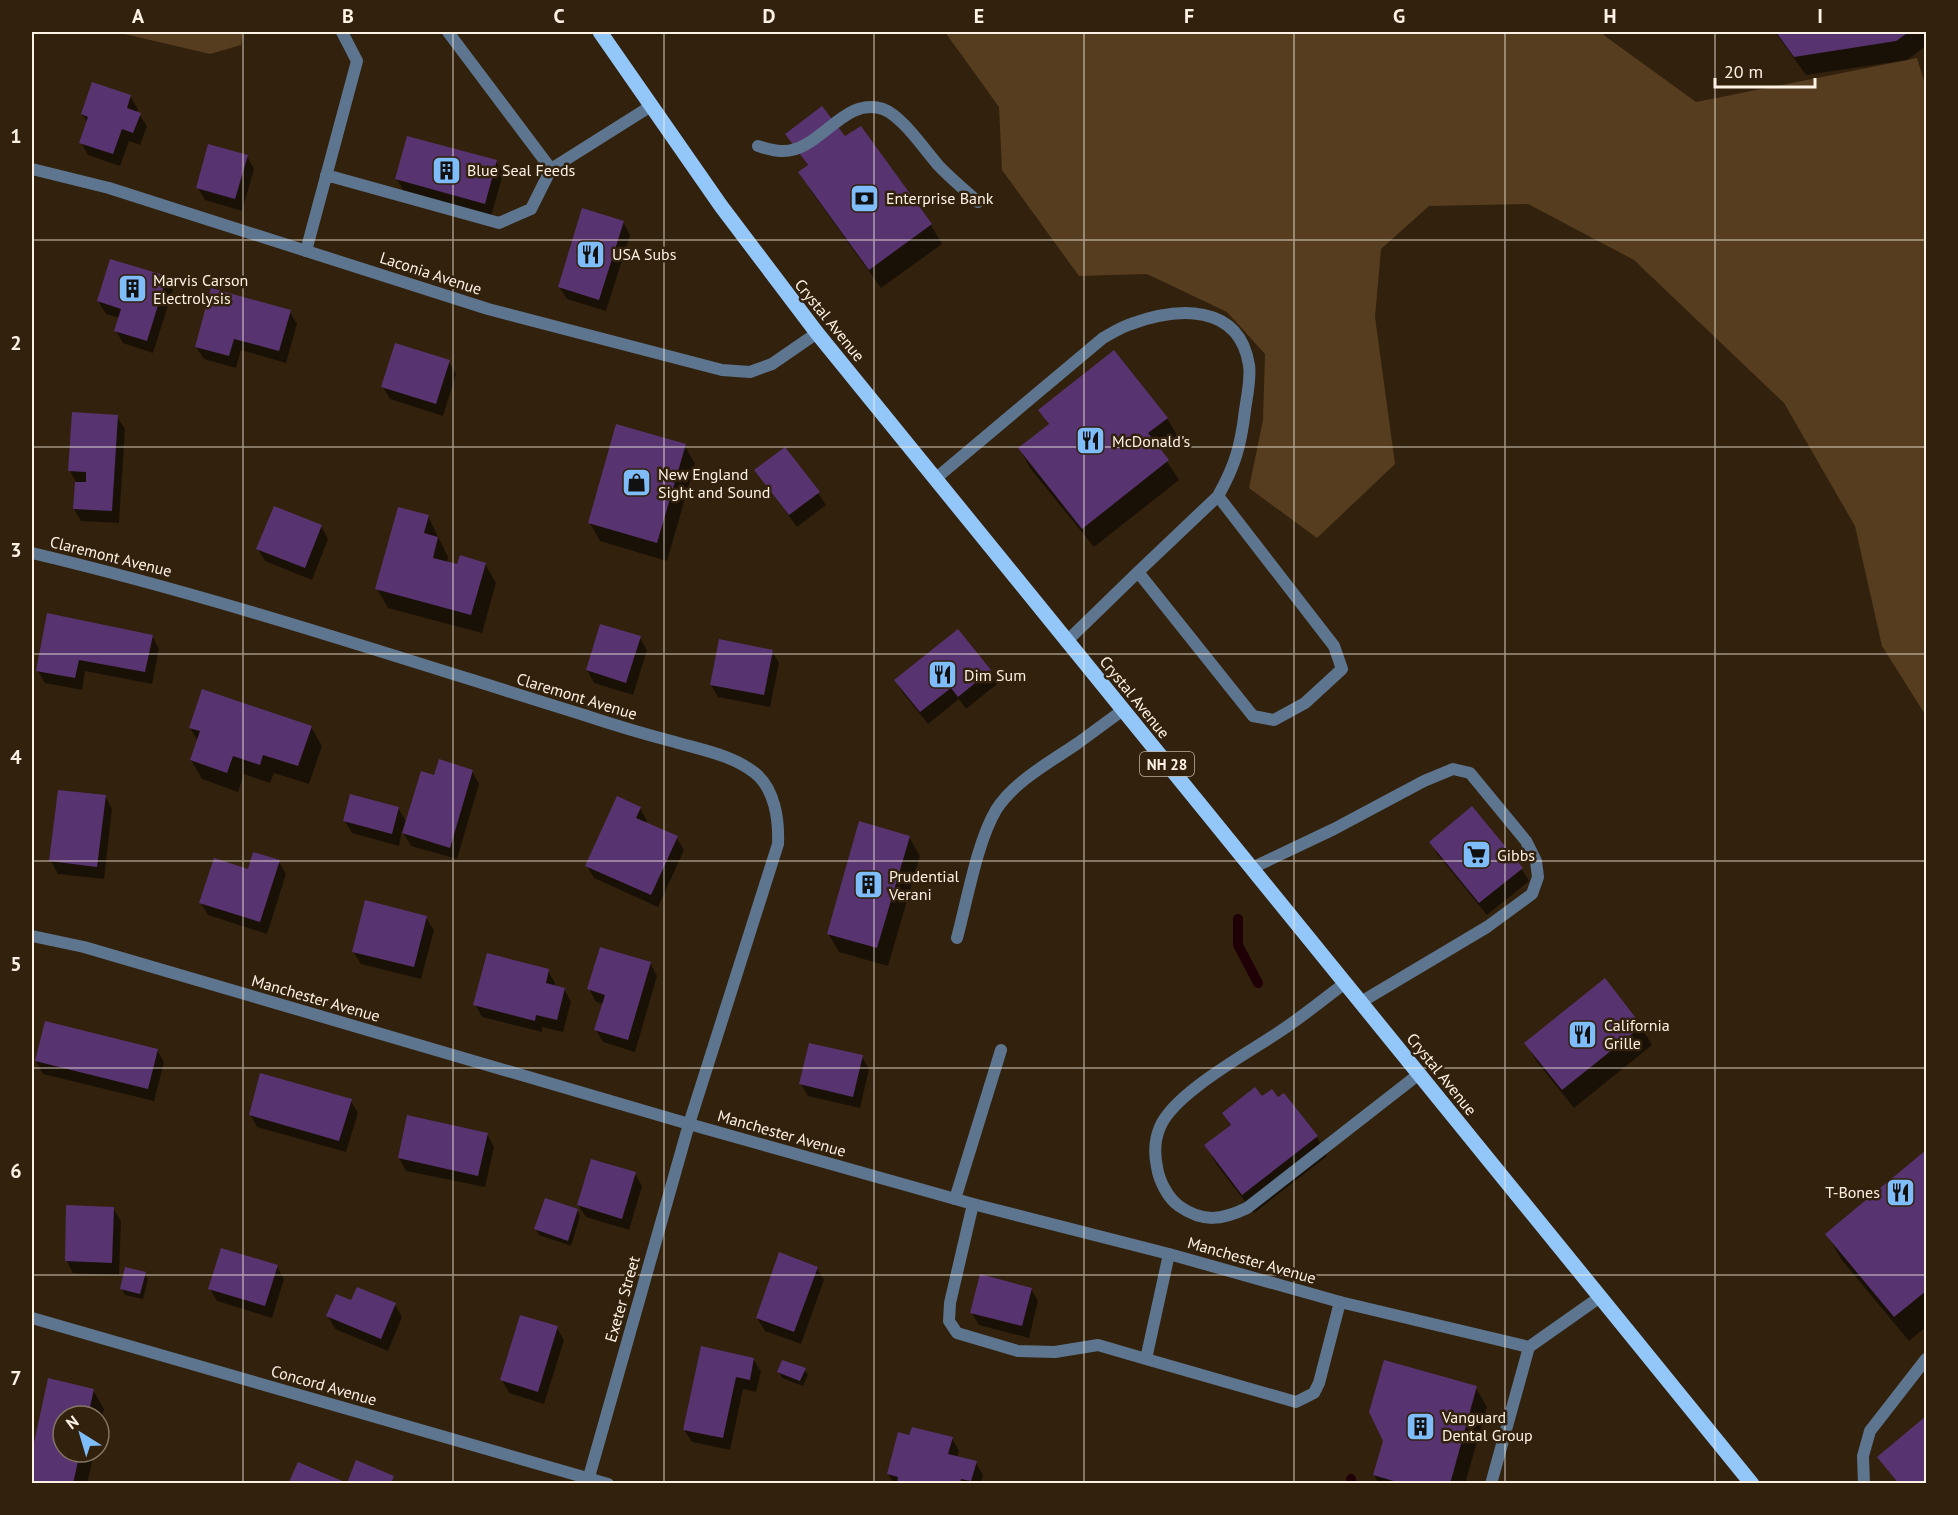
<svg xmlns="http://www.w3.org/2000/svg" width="1958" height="1515" font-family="'PT Sans',sans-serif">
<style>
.green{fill:#563d1f}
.shadow{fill:#0007}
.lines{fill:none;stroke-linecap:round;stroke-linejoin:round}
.stream{stroke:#200007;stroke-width:10}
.building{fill:#573370}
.service{stroke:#5d758e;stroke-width:12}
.minor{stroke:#5d758e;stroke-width:12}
.primary{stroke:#93c6f9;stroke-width:15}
.grid{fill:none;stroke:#fef2e5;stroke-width:1.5;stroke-opacity:0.55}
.labels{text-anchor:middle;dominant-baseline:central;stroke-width:5;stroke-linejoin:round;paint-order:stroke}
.shield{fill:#32210c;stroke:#c1b3a4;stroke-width:1.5}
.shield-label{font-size:15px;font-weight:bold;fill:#fef2e5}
.poi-label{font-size:16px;fill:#fef2e5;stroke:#32210c;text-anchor:start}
.street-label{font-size:16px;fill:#fef2e5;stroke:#32210c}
.neatline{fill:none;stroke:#fef2e5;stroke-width:2}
.grid-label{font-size:20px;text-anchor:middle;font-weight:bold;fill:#fef2e5}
</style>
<rect width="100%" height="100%" fill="#32210c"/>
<!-- green -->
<path class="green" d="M 116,32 L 243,32 L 241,45 L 210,54 Z
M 945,32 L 1602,32 L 1605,36 L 1696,102 L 1917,58 L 1926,88 L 1926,716 L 1882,646 L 1855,526 L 1784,403 L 1634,260 L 1528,204 L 1429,206 L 1381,249 L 1375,317 L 1395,464 L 1317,538 L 1249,488 L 1263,420 L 1265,354 L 1227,312 L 1147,274 L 1079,276 L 1002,170 L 999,107 Z"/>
<!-- shadow -->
<path class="shadow" d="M 1775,32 L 1926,32 L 1926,46 L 1907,60 L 1806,75 Z
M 130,96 L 138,109 L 136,113 L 139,114 L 147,126 L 140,145 L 129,141 L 120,166 L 88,155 L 81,142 L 88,123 L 82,114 Z
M 861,128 L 931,225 L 942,244 L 881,288 L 811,191 L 800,172 L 808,166 L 787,134 L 845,139 Z
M 247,156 L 254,169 L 242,211 L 205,200 L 198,188 Z
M 496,161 L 503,174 L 491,216 L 404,192 L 397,179 Z
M 623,222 L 630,235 L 606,311 L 567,299 L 559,287 Z
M 166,278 L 173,290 L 153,353 L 123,343 L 116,331 L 120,318 L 106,314 L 98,301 Z
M 290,312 L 297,324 L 286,363 L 241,350 L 236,368 L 204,359 L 196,347 Z
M 449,362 L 456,374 L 443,416 L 390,399 L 383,387 Z
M 1040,411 L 1167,418 L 1178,437 L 1160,451 L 1179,480 L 1094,547 L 1030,468 L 1020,449 L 1049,425 Z
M 117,417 L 125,429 L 119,523 L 81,521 L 74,509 L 76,482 L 70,471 Z
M 685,446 L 695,464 L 667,561 L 600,541 L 590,523 Z
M 756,470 L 818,493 L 826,505 L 797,527 Z
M 428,516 L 448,557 L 447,563 L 458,566 L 485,564 L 496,583 L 482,633 L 388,608 L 377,589 Z
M 321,526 L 328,539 L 312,580 L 265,561 L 258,549 Z
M 957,631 L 990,671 L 997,684 L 966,709 L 959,699 L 928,724 L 903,693 L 896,681 Z
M 152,636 L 159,649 L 152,684 L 85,671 L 82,690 L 45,683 L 38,671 Z
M 640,638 L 647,650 L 633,695 L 594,683 L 587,670 Z
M 772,651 L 779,663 L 770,707 L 718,697 L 711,685 Z
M 311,727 L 322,746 L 309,784 L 274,773 L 270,783 L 244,774 L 238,792 L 202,779 L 191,760 L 198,741 L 190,728 Z
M 472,771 L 479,784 L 457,859 L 411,846 L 402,831 L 399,846 L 352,833 L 345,821 L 398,808 L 407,823 L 435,777 Z
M 105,796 L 112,809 L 104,879 L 58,874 L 51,861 Z
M 640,808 L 647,821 L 646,824 L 676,837 L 684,850 L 658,907 L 594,878 L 587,866 Z
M 909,837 L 920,856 L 888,966 L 839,952 L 828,933 Z
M 1431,842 L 1521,868 L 1529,881 L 1487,915 L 1438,855 Z
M 279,862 L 286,874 L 267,934 L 208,915 L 201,903 L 249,871 Z
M 426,918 L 434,930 L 421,979 L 361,964 L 353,951 Z
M 650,963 L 657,976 L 635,1052 L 603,1042 L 596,1030 L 604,1004 L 596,1002 L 589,989 Z
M 548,971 L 555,983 L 554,987 L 564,989 L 571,1002 L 563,1032 L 542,1027 L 542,1032 L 482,1017 L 475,1004 Z
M 1641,1026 L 1652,1045 L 1574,1108 L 1537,1062 L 1526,1043 Z
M 157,1050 L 164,1062 L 154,1101 L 43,1074 L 36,1061 Z
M 862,1057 L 869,1069 L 860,1108 L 808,1096 L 801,1084 Z
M 1262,1098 L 1317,1137 L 1327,1156 L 1254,1213 L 1217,1165 L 1206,1146 L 1231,1127 L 1224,1114 Z
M 351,1101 L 358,1113 L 346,1152 L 257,1127 L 250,1114 Z
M 487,1134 L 494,1147 L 485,1187 L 406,1171 L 399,1158 Z
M 1926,1152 L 1926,1327 L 1909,1341 L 1841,1259 L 1827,1234 Z
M 635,1174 L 642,1186 L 629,1230 L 586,1217 L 578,1205 Z
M 113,1208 L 121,1221 L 119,1275 L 73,1273 L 66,1260 Z
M 577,1210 L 580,1216 L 571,1246 L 539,1235 L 536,1229 Z
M 277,1267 L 284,1279 L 272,1318 L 217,1301 L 210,1289 Z
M 817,1268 L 824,1280 L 801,1344 L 765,1331 L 757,1318 Z
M 145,1273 L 148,1279 L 143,1299 L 125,1295 L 122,1289 Z
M 1031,1289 L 1038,1301 L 1029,1338 L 979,1325 L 972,1313 Z
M 352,1302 L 395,1305 L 402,1317 L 388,1351 L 335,1329 L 328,1316 Z
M 557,1328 L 564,1340 L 544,1404 L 509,1393 L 502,1380 Z
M 753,1359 L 761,1372 L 756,1392 L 743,1389 L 730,1450 L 692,1442 L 684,1430 Z
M 804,1369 L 808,1375 L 803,1386 L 782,1378 L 779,1372 Z
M 49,1380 L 93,1390 L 104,1409 L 99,1430 L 99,1416 L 63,1416 L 63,1452 L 94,1452 L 87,1484 L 32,1484 L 32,1459 Z
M 1476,1388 L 1487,1407 L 1465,1484 L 1379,1484 L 1374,1475 Z
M 1926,1418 L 1926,1484 L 1898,1484 L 1879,1457 Z
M 952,1438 L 959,1451 L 957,1458 L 976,1463 L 983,1475 L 980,1484 L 894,1484 L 888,1474 Z"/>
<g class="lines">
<!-- stream -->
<path class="stream" d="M 1238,919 L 1238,945 L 1258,983
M 1351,1484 L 1351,1479"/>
</g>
<!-- building -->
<path class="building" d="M 1776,32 L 1909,32 L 1896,41 L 1794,57 Z
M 92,82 L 131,95 L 127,108 L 141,113 L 133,133 L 122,129 L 113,154 L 79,143 L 88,117 L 81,114 Z
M 822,106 L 845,136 L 861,126 L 932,224 L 869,270 L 798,172 L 808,165 L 785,134 Z
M 407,136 L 497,160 L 485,204 L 395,179 Z
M 208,144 L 248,155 L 235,199 L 196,188 Z
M 582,208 L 624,221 L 599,300 L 558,287 Z
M 110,259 L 167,276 L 147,341 L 114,331 L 121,309 L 97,301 Z
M 211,288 L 291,310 L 279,351 L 234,339 L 229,356 L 195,347 Z
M 395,343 L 450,360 L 436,404 L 381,387 Z
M 1114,350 L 1168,418 L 1148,433 L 1169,460 L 1082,529 L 1018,448 L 1049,424 L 1038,410 Z
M 72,412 L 118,415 L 112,511 L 73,509 L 75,482 L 86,482 L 86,472 L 68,471 Z
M 616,424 L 686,444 L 657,543 L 588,523 Z
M 785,447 L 820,492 L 789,515 L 754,470 Z
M 274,506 L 322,525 L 305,568 L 256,549 Z
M 398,507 L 429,515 L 424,533 L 438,537 L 433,558 L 457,564 L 460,555 L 486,563 L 471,615 L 375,589 Z
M 47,613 L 153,635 L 145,672 L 79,660 L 75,678 L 36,671 Z
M 600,624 L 641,636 L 626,683 L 586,670 Z
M 958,629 L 991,670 L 958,697 L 951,688 L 920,712 L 894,680 Z
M 719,639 L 773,650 L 764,695 L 710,685 Z
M 202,689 L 312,726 L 298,766 L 263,755 L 260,765 L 233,756 L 227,773 L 190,760 L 200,731 L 189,728 Z
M 439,759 L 473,770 L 450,848 L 402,833 L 421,771 L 434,775 Z
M 58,790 L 106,795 L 97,867 L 49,861 Z
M 350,794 L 399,807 L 392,834 L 343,821 Z
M 617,796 L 641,807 L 636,818 L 678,836 L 651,895 L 585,866 Z
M 1472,806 L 1523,868 L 1479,903 L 1429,842 Z
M 859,821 L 910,836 L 877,948 L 827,934 Z
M 253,852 L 280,860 L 260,922 L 199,903 L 214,858 L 248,869 Z
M 365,900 L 427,916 L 414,967 L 352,952 Z
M 600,947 L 651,962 L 628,1040 L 594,1030 L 605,995 L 587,989 Z
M 487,953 L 549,969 L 546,983 L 565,988 L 557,1020 L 536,1015 L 535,1021 L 473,1005 Z
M 1605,978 L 1642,1026 L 1562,1090 L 1524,1043 Z
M 45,1021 L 158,1049 L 148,1089 L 35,1061 Z
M 809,1043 L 863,1055 L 853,1097 L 799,1084 Z
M 260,1073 L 352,1099 L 339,1141 L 249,1115 Z
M 1255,1087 L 1262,1096 L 1272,1089 L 1278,1097 L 1284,1093 L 1318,1136 L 1242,1195 L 1204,1145 L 1231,1125 L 1222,1113 Z
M 407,1115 L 488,1133 L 478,1176 L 398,1158 Z
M 1926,1150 L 1926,1291 L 1894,1317 L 1825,1234 Z
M 591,1159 L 636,1172 L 622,1219 L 577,1205 Z
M 545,1198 L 578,1209 L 568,1241 L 534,1229 Z
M 66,1205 L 114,1207 L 112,1263 L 65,1261 Z
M 221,1248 L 278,1265 L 265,1306 L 208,1289 Z
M 779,1252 L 818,1267 L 794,1332 L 756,1318 Z
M 125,1267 L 146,1272 L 140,1294 L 120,1289 Z
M 980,1274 L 1032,1288 L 1022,1326 L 970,1313 Z
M 357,1287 L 396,1303 L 381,1339 L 326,1316 L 336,1294 L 351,1300 Z
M 520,1315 L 558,1326 L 538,1392 L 500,1380 Z
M 701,1346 L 754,1358 L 750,1380 L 736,1377 L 723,1438 L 683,1430 Z
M 782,1360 L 806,1368 L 800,1381 L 777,1372 Z
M 1384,1360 L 1477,1386 L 1450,1484 L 1404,1484 L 1373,1475 L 1383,1441 L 1369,1412 Z
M 48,1378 L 94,1389 L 88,1416 L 63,1416 L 63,1452 L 80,1452 L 73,1484 L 32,1484 L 32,1452 Z
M 1926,1416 L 1926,1484 L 1899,1484 L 1877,1457 Z
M 912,1427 L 953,1437 L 948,1454 L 977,1461 L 971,1481 L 961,1479 L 960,1484 L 897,1484 L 898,1477 L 887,1474 L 898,1432 L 909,1435 Z
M 356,1460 L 394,1476 L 391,1484 L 288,1484 L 298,1462 L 347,1483 Z"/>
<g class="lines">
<!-- service -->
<path class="service" d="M 448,32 L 551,169 L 651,106
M 758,146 C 765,148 774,151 781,151 C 819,154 843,95 883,109 C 902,116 924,149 938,165 C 950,178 965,190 978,202
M 326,175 L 499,223 L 531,209 L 551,169
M 306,251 L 357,61 L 342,32
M 935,479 L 1103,338 C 1112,333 1121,327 1131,324 C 1177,307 1239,303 1249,365 C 1251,379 1247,396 1245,410 C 1241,445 1235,466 1218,496 L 1334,646 L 1342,669 L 1305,703 L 1274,720 L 1253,716 L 1138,572 L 1066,642
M 1138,572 L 1218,496
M 1252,868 L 1334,829 L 1424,781 L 1453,769 L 1470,773 L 1526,841 L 1536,861 L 1538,877 L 1532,894 L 1487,927 L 1361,1002
M 957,938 C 967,901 977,842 996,810 C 1013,782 1052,761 1078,743 C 1093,732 1108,721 1123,710
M 1345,983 C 1324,999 1302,1017 1279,1032 C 1248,1053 1174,1093 1160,1127 C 1154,1141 1154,1153 1157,1167 C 1159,1181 1168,1198 1179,1206 C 1203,1223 1222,1220 1247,1208 L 1419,1074
M 955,1199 L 1001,1050
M 973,1204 L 950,1303 L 949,1321 L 957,1333 L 1018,1351 L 1055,1352 L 1098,1345 L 1146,1359
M 1169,1254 L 1146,1359 L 1296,1402 L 1314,1393 L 1319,1383 L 1340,1302
M 1864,1484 L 1863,1456 L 1870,1431 L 1926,1359"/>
<!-- minor -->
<path class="minor" d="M 32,169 L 109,188 L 488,309 L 722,370 L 750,372 L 772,364 L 817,333
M 32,553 C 218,597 400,658 584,715 C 614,725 644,734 675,742 C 702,750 732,755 755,773 C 775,789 779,820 778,844 L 689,1124 L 587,1484
M 32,936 L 84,947 L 689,1124 L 973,1204 L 1169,1254 L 1340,1302 L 1529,1347
M 32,1318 L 608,1484
M 1491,1484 L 1529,1347 L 1600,1297"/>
<!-- primary -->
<path class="primary" d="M 600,32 L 721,206 L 817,333 L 1752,1484"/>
</g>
<!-- grid -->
<path class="grid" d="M 243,32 L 243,1484M 453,32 L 453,1484M 664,32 L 664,1484M 874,32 L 874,1484M 1084,32 L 1084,1484M 1294,32 L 1294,1484M 1505,32 L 1505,1484M 1715,32 L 1715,1484M 32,240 L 1926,240M 32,447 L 1926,447M 32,654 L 1926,654M 32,861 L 1926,861M 32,1068 L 1926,1068M 32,1275 L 1926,1275"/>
<!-- icons -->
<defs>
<symbol id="building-square" viewBox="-11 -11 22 22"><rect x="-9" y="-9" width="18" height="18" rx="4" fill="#7fbdfa" stroke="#32210c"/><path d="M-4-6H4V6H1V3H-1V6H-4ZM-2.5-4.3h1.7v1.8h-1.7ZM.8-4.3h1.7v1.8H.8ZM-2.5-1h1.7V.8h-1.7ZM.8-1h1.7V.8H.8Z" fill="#111"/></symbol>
<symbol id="bank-square" viewBox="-11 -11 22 22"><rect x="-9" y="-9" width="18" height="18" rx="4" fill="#7fbdfa" stroke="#32210c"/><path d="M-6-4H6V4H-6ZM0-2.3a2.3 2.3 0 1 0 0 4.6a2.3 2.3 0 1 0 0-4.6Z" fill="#111"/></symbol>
<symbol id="restaurant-square" viewBox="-11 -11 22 22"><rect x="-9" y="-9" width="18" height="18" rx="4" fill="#7fbdfa" stroke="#32210c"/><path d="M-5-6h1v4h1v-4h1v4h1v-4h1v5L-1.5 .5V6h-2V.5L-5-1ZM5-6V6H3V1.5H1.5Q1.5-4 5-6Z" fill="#111"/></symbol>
<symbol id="shop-square" viewBox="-11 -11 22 22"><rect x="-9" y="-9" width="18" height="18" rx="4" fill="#7fbdfa" stroke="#32210c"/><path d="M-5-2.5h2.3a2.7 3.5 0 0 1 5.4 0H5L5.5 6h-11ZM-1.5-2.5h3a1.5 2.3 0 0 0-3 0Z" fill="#111"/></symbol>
<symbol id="supermarket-square" viewBox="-11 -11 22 22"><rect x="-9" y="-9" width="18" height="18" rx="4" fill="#7fbdfa" stroke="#32210c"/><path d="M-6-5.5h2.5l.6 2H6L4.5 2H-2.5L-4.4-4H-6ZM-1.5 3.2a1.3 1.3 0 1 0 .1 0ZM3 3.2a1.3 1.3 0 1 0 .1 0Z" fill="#111"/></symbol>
</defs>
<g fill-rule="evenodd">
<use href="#building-square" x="430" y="154" width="33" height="33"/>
<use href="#bank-square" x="848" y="182" width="33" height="33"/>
<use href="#restaurant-square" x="574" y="238" width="33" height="33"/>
<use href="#building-square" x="116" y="272" width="33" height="33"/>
<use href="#restaurant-square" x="1074" y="424" width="33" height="33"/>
<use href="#shop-square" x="620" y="466" width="33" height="33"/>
<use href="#restaurant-square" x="926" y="658" width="33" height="33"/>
<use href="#supermarket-square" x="1460" y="838" width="33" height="33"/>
<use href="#building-square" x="852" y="868" width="33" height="33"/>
<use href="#restaurant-square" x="1566" y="1018" width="33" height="33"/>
<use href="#restaurant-square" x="1884" y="1176" width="33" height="33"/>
<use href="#building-square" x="1404" y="1410" width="33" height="33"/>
</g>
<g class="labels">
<!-- shield labels -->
<rect class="shield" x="1140" y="752" width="54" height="24" rx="4.5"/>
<g class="shield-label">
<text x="1167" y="764">NH 28</text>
</g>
<!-- poi labels -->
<g class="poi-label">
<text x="467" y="170">Blue Seal Feeds</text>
<text x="886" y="198">Enterprise Bank</text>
<text x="612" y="254">USA Subs</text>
<text x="153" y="280">Marvis Carson<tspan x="153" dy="18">Electrolysis</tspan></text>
<text x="1112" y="441">McDonald's</text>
<text x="658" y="474">New England<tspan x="658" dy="18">Sight and Sound</tspan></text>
<text x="964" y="675">Dim Sum</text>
<text x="1497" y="855">Gibbs</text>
<text x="889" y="876">Prudential<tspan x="889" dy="18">Verani</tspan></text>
<text x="1604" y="1025">California<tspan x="1604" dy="18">Grille</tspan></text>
<text x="1880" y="1192" text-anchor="end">T-Bones</text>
<text x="1442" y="1417">Vanguard<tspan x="1442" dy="18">Dental Group</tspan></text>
</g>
<!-- street labels -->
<g class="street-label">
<text transform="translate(431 273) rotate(18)">Laconia Avenue</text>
<text transform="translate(830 320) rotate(51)">Crystal Avenue</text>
<text transform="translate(111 556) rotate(14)">Claremont Avenue</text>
<text transform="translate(577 696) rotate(17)">Claremont Avenue</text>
<text transform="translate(1135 697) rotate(51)">Crystal Avenue</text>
<text transform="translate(316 998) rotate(16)">Manchester Avenue</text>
<text transform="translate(1442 1074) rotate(51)">Crystal Avenue</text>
<text transform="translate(782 1133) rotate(16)">Manchester Avenue</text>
<text transform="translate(1252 1260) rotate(16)">Manchester Avenue</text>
<text transform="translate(622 1299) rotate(-74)">Exeter Street</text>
<text transform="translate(324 1385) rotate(16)">Concord Avenue</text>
</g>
</g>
<!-- border -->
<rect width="1958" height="1515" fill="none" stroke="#32210c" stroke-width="66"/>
<!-- north arrow -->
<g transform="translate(81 1434) rotate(323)"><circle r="28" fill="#32210c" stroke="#847563" stroke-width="1.5"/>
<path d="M0-4.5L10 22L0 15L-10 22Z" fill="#7fbdfa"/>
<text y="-9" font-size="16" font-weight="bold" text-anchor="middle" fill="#fef2e5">N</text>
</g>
<!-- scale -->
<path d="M1715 78v9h100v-9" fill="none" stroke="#fef2e5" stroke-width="3"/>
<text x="1724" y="78" font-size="18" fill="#fef2e5" stroke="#32210c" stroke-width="4.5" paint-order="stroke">20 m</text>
<rect x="33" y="33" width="1892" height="1449" class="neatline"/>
<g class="grid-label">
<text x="138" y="23">A</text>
<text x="348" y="23">B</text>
<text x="559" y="23">C</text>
<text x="769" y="23">D</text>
<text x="979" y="23">E</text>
<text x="1189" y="23">F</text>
<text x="1399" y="23">G</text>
<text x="1610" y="23">H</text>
<text x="1820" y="23">I</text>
<text x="16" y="143">1</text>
<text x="16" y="350">2</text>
<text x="16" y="557">3</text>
<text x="16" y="764">4</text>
<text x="16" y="971">5</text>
<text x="16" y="1178">6</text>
<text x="16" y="1385">7</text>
</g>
</svg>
